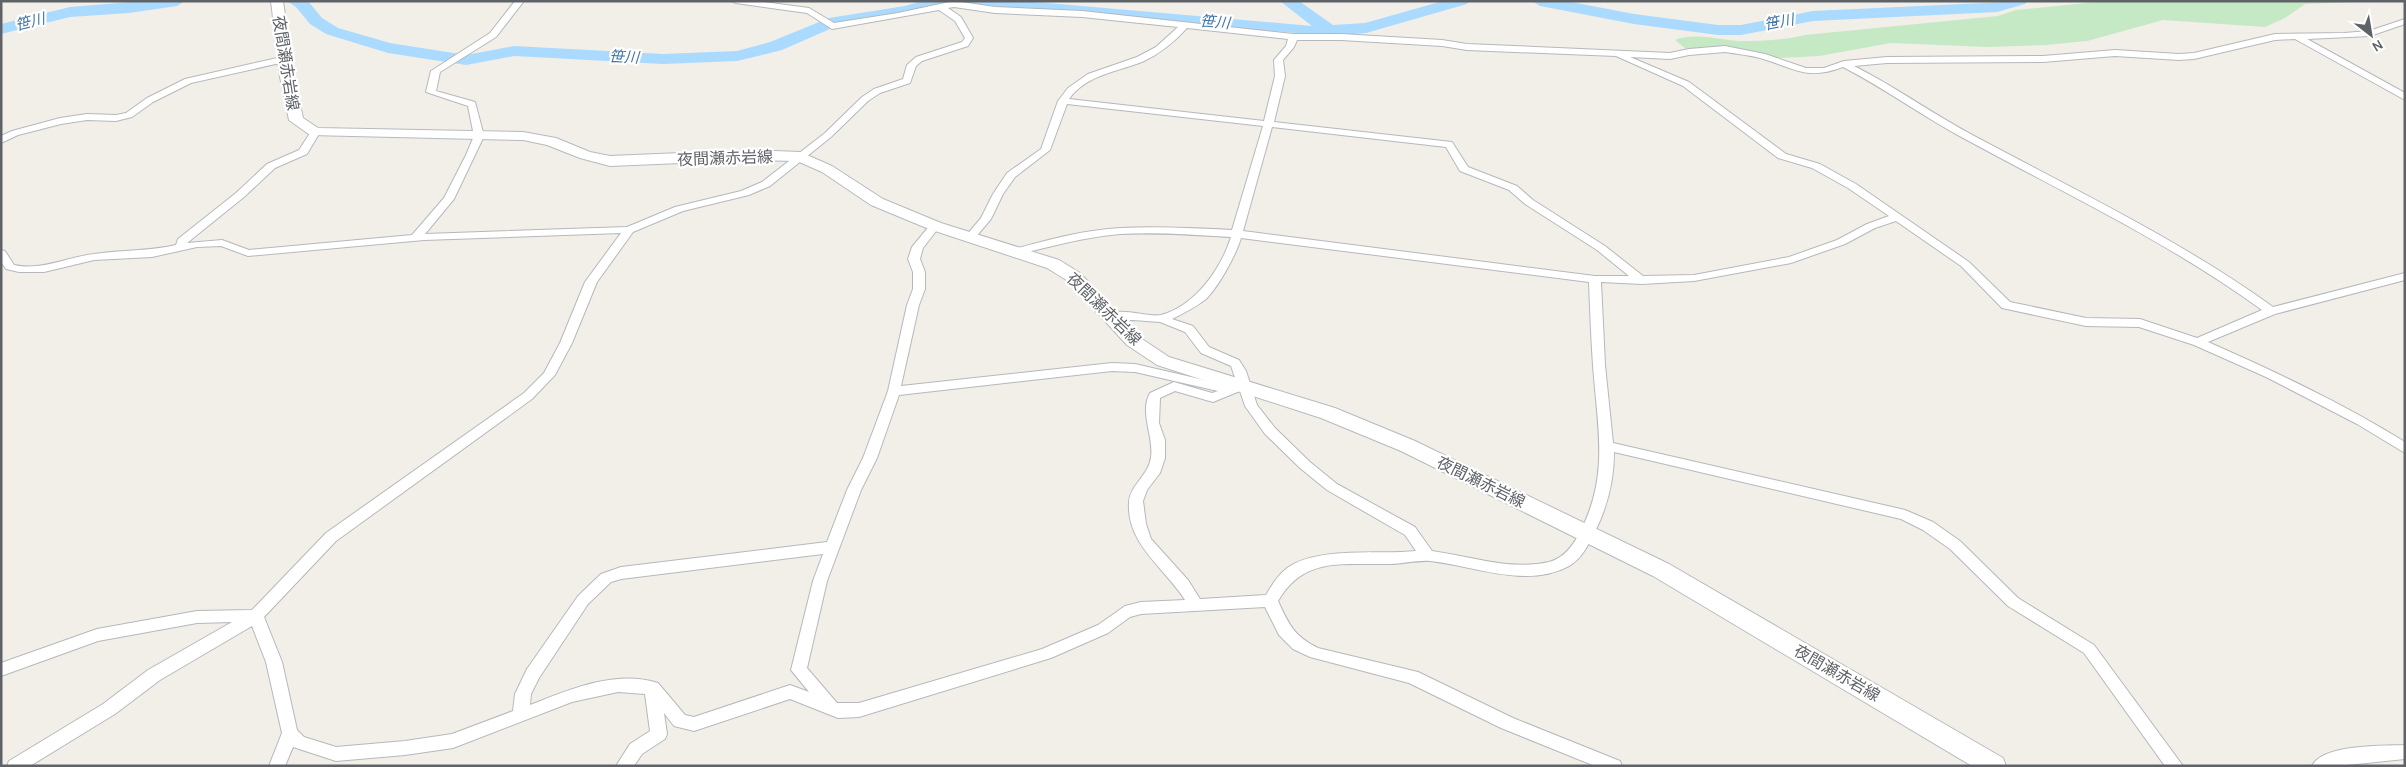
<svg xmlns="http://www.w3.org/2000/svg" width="2406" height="767" font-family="Karla,'Noto Sans JP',sans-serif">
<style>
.green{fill:#c5e8c5}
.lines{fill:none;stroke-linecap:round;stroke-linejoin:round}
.river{fill:#aadaff;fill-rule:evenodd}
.street-casing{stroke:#b5b8bc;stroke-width:2}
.secondary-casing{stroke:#b6babf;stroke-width:2}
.street{fill:#fff;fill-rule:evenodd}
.secondary{fill:#fff;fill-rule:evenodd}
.labels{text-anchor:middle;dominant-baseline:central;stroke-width:4.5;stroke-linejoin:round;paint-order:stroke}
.far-water-label{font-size:15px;font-style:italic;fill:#4174aa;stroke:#fff}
.street-label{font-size:16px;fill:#5f6368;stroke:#fff}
</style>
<rect width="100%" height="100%" fill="#f1efe8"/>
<!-- green -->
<path class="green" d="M 2107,1 L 2380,1 L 2305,4 L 2285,18 L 2265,27 L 2163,20 L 2087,41 L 2046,45 L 1987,47 L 1891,43 L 1819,56 L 1780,58 L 1729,48 L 1686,49 L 1675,40 C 1695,32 1719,40 1740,41 C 1762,41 1784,40 1805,35 L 1998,16 L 2016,10 Z"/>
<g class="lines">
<!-- river -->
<path class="river" d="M 143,1 L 185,1 L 177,6 L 129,13 L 70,17 L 1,34 L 1,24 L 70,7 Z
M 287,1 L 308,1 L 322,18 L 338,28 L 390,43 L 466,55 L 514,46 L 663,54 L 737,51 L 770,42 L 829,18 L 905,6 L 923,1 L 1024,1 L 1312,26 L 1280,1 L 1299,1 L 1333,25 L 1365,23 L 1443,1 L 1469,1 L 1467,4 L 1366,33 L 1331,36 L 963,5 L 839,25 L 782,50 L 737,61 L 663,64 L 514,56 L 466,65 L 388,53 L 326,34 L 310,24 L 296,7 Z
M 1532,1 L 1566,1 L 1634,14 L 1718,25 L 1741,25 L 1813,11 L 2027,1 L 2025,4 L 1997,12 L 1813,21 L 1741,35 L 1718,35 L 1634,24 L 1540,6 Z"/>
<defs>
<path id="street" d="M 515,1 L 524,1 L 496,37 L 440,72 L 436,91 L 475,102 L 484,136 L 454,199 L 425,234 L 627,227 L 675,207 L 741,191 L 762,182 L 825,133 L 862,97 L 874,89 L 903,79 L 907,65 L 916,57 L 962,42 L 965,38 L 955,21 L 939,10 L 832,29 L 807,13 L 736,3 L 732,1 L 756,1 L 809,8 L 834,23 L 898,13 L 954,1 L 995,7 L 1082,11 L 1293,34 L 1341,34 L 1442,40 L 1467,44 L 1670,53 L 1689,49 L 1725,46 L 1765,54 L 1806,68 L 1824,68 L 1844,61 L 1887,57 L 2043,56 L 2115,50 L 2179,54 L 2194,53 L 2275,34 L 2344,33 L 2369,31 L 2405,19 L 2405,24 L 2370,36 L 2307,39 L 2405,93 L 2405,100 L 2295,39 L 2275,40 L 2194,59 L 2179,60 L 2115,56 L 2043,62 L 1887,63 L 1854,66 C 1896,87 1934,115 1976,137 C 2077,191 2180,240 2273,307 L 2405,273 L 2405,280 L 2275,314 L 2208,342 C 2276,372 2342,403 2405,442 L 2405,453 L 2357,424 L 2266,377 L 2194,345 L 2139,327 L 2086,326 L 2002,308 L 1961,266 L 1896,221 L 1875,228 L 1845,244 L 1791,263 L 1694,281 L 1642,284 L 1601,282 L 1605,365 L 1613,443 L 1905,510 L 1933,522 L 1960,541 L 2018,598 L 2094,645 L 2183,766 L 2165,766 L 2084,653 L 2008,606 L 1950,549 L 1923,530 L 1901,519 L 1614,452 C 1614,477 1609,500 1599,523 C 1592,537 1584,558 1569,566 C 1526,589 1475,566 1430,561 C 1416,560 1403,564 1389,564 C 1343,565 1304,556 1278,601 C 1289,625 1294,636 1318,648 L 1418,672 L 1513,718 L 1620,761 L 1622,766 L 1595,766 L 1501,728 L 1409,683 L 1310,657 L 1293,649 L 1279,635 L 1265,607 L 1141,614 L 1130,617 L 1108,633 L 1051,658 L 859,717 L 838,718 L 790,699 L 694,731 L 674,726 L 664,713 L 667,734 L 665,739 L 642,754 L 634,766 L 616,766 L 630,744 L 650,731 L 645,694 L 618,692 L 572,702 L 453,748 L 405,755 L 336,761 L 293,747 L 285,766 L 269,766 L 282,733 L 266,662 L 252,626 L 160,680 L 115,714 L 30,766 L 7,766 L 9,761 L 103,704 L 148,670 L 232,622 L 197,623 L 98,641 L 1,676 L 1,663 L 97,629 L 197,611 L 252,610 L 326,533 L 524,393 L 544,373 L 560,343 L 585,282 L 621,233 L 424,240 L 248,256 L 221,246 L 197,247 L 152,257 L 94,260 L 44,272 L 19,272 L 6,269 L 1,262 L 1,250 L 5,251 L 14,265 C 42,271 67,257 94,254 C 122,250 149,251 176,245 L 178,239 L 236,193 L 267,164 L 299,150 L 312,130 L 315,129 L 320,132 L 307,154 L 275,168 L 244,197 L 187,243 L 222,240 L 249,250 L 412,235 L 444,198 L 466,155 L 474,136 L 468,106 L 426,92 L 431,71 L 490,33 ZM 954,7 L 995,13 L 1082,17 L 1178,27 L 1156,47 L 1137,57 L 1088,74 L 1068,88 L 1058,101 L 1041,149 L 1007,173 L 993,194 L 981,218 L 965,237 L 966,239 L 974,239 L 991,219 L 1003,194 L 1015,177 L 1050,150 L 1067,104 L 1263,126 L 1232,230 C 1195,228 1158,226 1121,228 C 1083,230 1047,240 1011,250 L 1009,252 L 1015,255 C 1050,247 1084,237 1120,234 C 1157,232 1194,235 1231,237 C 1221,269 1195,306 1161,315 C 1148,318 1116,305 1105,317 L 1111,321 L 1133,320 L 1160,322 L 1185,332 L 1201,353 L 1231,366 L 1237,383 L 1230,386 L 1135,364 L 1112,363 L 901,386 L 919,305 L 925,289 L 925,272 L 920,259 L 923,248 L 940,226 L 935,223 L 931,224 L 912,247 L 908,259 L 913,272 L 913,289 L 907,305 L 888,391 L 863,458 L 847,490 L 827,542 L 621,567 L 601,574 L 578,596 L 527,669 L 515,694 L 513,711 L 452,734 L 405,741 L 336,747 L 304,737 L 297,730 L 282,662 L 264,617 L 336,541 L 532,399 L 555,375 L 572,343 L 597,282 L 633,232 L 683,211 L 749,195 L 770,186 L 831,137 L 868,101 L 880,93 L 910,83 L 916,66 L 922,61 L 968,46 L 973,38 L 961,17 L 948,8 ZM 1187,28 L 1288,39 L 1286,46 L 1274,60 L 1275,76 L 1264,121 L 1069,99 C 1087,74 1118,72 1144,61 C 1161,53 1174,42 1187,28 ZM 1297,40 L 1341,40 L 1442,46 L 1467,50 L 1616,56 L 1683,86 L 1778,158 L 1812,168 L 1848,188 L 1889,216 L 1867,224 L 1837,240 L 1789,257 L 1694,275 L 1643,276 L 1605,246 L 1533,200 L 1517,186 L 1468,167 L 1452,142 L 1274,122 L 1285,76 L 1283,60 L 1294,47 ZM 1725,52 C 1737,54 1749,55 1760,58 C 1795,68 1806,81 1843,67 C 1886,89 1925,118 1967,140 C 2068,195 2170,243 2262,310 L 2197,338 L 2140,319 L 2086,318 L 2010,302 L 1969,262 L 1856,184 L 1820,164 L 1786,154 L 1689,82 L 1630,57 L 1670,59 L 1689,55 ZM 1272,127 L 1446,147 L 1460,171 L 1509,190 L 1525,204 L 1597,250 L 1629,276 L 1595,276 L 1243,231 ZM 1241,238 L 1589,282 C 1590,310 1591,337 1593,365 C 1597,425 1610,475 1580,532 C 1573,546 1564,558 1549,562 C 1511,571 1469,556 1432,551 L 1415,527 L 1337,484 L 1310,462 L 1275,428 L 1257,405 L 1246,371 L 1239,360 L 1209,347 L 1193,326 L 1172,319 C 1184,313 1196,307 1206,299 C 1219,286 1236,255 1241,238 ZM 1112,371 L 1135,372 L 1218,391 L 1212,393 L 1174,382 L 1150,393 C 1139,412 1154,437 1151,457 C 1149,475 1130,485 1129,502 C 1126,544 1165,568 1185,600 L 1141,602 L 1125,606 L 1098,625 L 1042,649 L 859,703 L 837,703 L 807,668 L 827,581 L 861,490 L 877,458 L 899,395 ZM 1175,391 L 1213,402 L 1240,391 L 1245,406 L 1265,434 L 1300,468 L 1327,490 L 1405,535 L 1416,551 C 1379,555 1318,546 1287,568 C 1278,575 1272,585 1266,595 L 1200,599 L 1188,580 L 1151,539 L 1146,524 L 1143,501 L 1147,490 L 1160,473 L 1165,458 L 1165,440 L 1159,423 L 1160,398 ZM 823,554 L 813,581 L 791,670 L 809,692 L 790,685 L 694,717 L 685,715 L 658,683 C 616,669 568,690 530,705 L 531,694 L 539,678 L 588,604 L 611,582 L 621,579 Z
M 286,56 L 290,59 L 289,61 L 191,83 L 153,102 L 132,117 L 116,121 L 87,120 L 61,124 L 18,135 L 1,143 L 1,136 L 12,131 L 60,118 L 87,114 L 116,115 L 126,113 L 147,98 L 185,79 Z
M 2405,745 L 2405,759 L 2337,766 L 2312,766 C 2322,744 2383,746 2405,745 Z"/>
<path id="secondary" d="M 271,1 L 283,1 L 294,77 L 303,118 L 318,128 L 523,132 L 556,138 L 590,152 L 610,156 L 752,150 L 800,152 L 832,166 L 883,199 L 941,223 L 1059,260 L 1080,273 L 1139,337 L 1169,357 L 1335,408 L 1415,441 L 1669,564 L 2003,758 L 2006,766 L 1972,766 L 1653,576 L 1401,451 L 1321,418 L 1157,365 L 1127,345 L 1068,281 L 1047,268 L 929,229 L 871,205 L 822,172 L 797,161 L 752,160 L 610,166 L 580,158 L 547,145 L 523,140 L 310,135 L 289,120 L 280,77 Z"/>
</defs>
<!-- street casing -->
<use href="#street" class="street-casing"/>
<!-- secondary casing -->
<use href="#secondary" class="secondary-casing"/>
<!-- street -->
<use href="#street" class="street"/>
<!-- secondary -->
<use href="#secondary" class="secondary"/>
</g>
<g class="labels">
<!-- far-water labels -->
<g class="far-water-label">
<text transform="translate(30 22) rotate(-14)">笹川</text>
<text transform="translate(1215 22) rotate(5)">笹川</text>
<text transform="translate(1779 22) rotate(-11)">笹川</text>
<text transform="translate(624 57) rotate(3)">笹川</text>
</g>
<!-- street labels -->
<g class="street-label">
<text transform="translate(286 63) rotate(81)">夜間瀬赤岩線</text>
<text transform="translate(725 158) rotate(-2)">夜間瀬赤岩線</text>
<text transform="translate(1104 309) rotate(44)">夜間瀬赤岩線</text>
<text transform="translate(1481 482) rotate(26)">夜間瀬赤岩線</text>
<text transform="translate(1837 673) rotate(30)">夜間瀬赤岩線</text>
</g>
</g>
<!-- border -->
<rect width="2406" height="767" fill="none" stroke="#5f6368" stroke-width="5"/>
<!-- north arrow -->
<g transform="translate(2371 35) rotate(149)" stroke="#ffffff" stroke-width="4" paint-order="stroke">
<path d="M0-4L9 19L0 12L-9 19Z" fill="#5f6368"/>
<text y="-8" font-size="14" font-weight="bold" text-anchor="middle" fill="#5f6368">N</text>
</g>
</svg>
